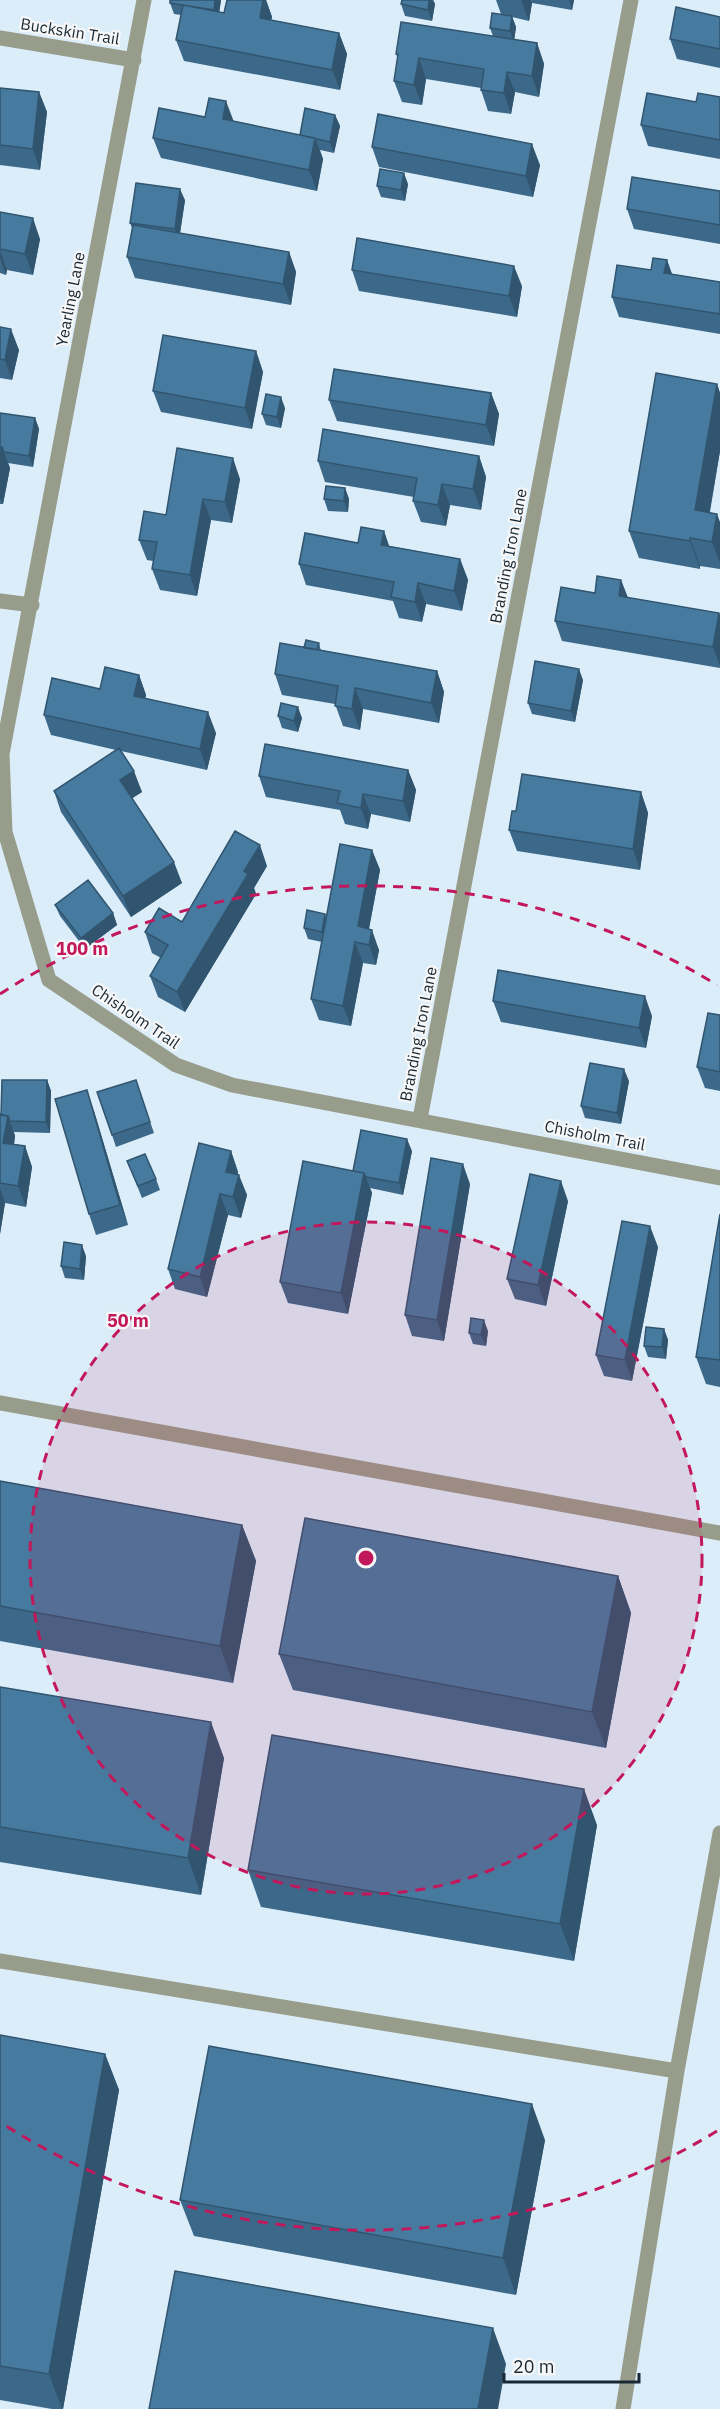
<svg xmlns="http://www.w3.org/2000/svg" width="720" height="2409" font-family="'IBM Plex Sans',sans-serif">
<style>
.lines{fill:none;stroke-linecap:round;stroke-linejoin:round}
.minor{stroke:#979d8a;stroke-width:15}
.wall{fill:#3c6989}
.shaded-wall{fill:#31556f}
.building{fill:#467a9f;stroke:#31556f;stroke-width:1.5}
.ring{fill:none;stroke:#c2185b;stroke-width:3;stroke-dasharray:10 8}
.labels{text-anchor:middle;dominant-baseline:central;stroke-width:4.5;stroke-linejoin:round;paint-order:stroke}
.street-label{font-size:16px;fill:#182935;stroke:#f7f7f7}
.centre{fill:#c2185b;stroke:#f7f7f7;stroke-width:3}
.ring-label{font-size:18px;text-anchor:middle;font-weight:bold;fill:#c2185b;stroke:#f7f7f7;stroke-width:4.5;stroke-linejoin:round;paint-order:stroke}
</style>
<rect width="100%" height="100%" fill="#dcedfa"/>
<g class="lines">
<!-- minor -->
<path class="minor" d="M 144,0 L 2,754 L 5,832 L 49,980 L 176,1065 L 232,1085 L 720,1178
M 0,38 L 134,60
M 0,601 L 32,605
M 420,1119 L 631,0
M 0,1403 L 720,1533
M 0,1961 L 677,2071
M 623,2409 L 677,2071 L 720,1833"/>
</g>
<!-- wall -->
<path class="wall" d="M 221,0 L 219,12 L 224,13 L 227,0 L 266,0 L 272,17 L 271,20 L 339,33 L 347,54 L 340,90 L 184,61 L 176,40 L 181,15 L 174,14 L 170,3 Z
M 402,0 L 433,0 L 435,4 L 432,21 L 405,16 L 401,4 Z
M 496,0 L 574,0 L 572,10 L 532,3 L 529,21 L 512,17 L 516,27 L 514,40 L 537,43 L 544,64 L 539,97 L 515,92 L 511,114 L 488,111 L 481,90 L 481,88 L 426,79 L 422,105 L 402,102 L 394,81 L 398,59 L 396,54 L 493,36 L 490,28 L 501,14 Z
M 720,17 L 720,68 L 677,59 L 670,39 Z
M 0,88 L 39,92 L 47,112 L 40,170 L 0,165 Z
M 720,97 L 720,159 L 648,146 L 641,125 L 696,102 Z
M 335,115 L 340,126 L 334,153 L 320,150 L 323,159 L 317,191 L 161,158 L 153,138 L 205,117 L 233,121 L 300,135 Z
M 372,147 L 540,165 L 533,197 L 379,167 Z
M 408,184 L 405,201 L 381,197 L 377,186 Z
M 720,191 L 720,244 L 634,229 L 627,209 Z
M 185,200 L 180,233 L 289,252 L 296,272 L 291,305 L 135,278 L 127,257 L 132,228 L 130,223 Z
M 0,212 L 40,239 L 33,275 L 7,270 L 6,275 L 0,273 Z
M 667,260 L 672,274 L 720,282 L 720,334 L 619,317 L 612,297 Z
M 352,270 L 522,286 L 517,317 L 359,291 Z
M 0,327 L 19,350 L 12,380 L 0,378 Z
M 256,351 L 263,372 L 252,429 L 161,412 L 153,391 Z
M 717,384 L 720,393 L 720,451 L 710,512 L 720,522 L 720,569 L 700,566 L 700,569 L 639,558 L 629,531 Z
M 491,393 L 499,414 L 494,446 L 337,421 L 329,400 Z
M 285,408 L 281,428 L 266,425 L 262,414 Z
M 0,413 L 35,418 L 39,429 L 33,467 L 8,463 L 10,468 L 3,504 L 0,504 Z
M 479,456 L 486,477 L 481,510 L 450,505 L 446,526 L 421,522 L 413,501 L 414,497 L 325,482 L 318,461 Z
M 240,479 L 232,523 L 211,520 L 197,596 L 160,590 L 152,569 L 153,561 L 147,560 L 139,540 L 166,515 Z
M 345,488 L 349,499 L 348,512 L 328,511 L 324,499 Z
M 384,531 L 389,546 L 460,559 L 468,580 L 462,611 L 426,604 L 422,622 L 399,618 L 393,601 L 306,585 L 299,564 L 358,543 Z
M 621,580 L 628,598 L 719,613 L 720,668 L 562,641 L 555,621 L 595,593 Z
M 319,643 L 321,651 L 437,671 L 444,692 L 439,723 L 363,709 L 360,730 L 343,726 L 335,704 L 282,695 L 275,674 L 304,648 Z
M 139,675 L 146,695 L 145,699 L 216,733 L 207,770 L 121,751 L 142,792 L 132,798 L 182,883 L 131,917 L 61,812 L 54,791 L 116,750 L 51,735 L 44,715 L 100,689 Z
M 583,680 L 575,722 L 532,714 L 528,703 Z
M 278,716 L 302,718 L 298,732 L 282,728 Z
M 408,770 L 416,790 L 410,822 L 371,814 L 368,829 L 345,824 L 340,810 L 266,797 L 259,776 Z
M 641,792 L 648,813 L 640,870 L 517,851 L 509,830 L 516,811 Z
M 372,850 L 380,870 L 369,929 L 379,950 L 376,965 L 363,963 L 351,1026 L 319,1020 L 311,999 L 322,942 L 308,939 L 304,928 L 327,918 Z
M 267,866 L 254,888 L 256,894 L 185,1012 L 158,997 L 150,976 L 161,958 L 152,953 L 145,932 L 182,922 Z
M 55,905 L 113,913 L 117,925 L 85,949 L 60,916 Z
M 493,1001 L 652,1016 L 646,1048 L 501,1022 Z
M 720,1015 L 720,1091 L 705,1088 L 697,1067 Z
M 47,1080 L 51,1091 L 50,1133 L 14,1132 L 15,1136 L 14,1145 L 25,1146 L 32,1167 L 26,1207 L 5,1203 L 0,1234 L 0,1114 Z
M 136,1080 L 154,1133 L 116,1147 L 112,1135 Z
M 629,1081 L 621,1124 L 585,1118 L 581,1106 Z
M 94,1111 L 128,1225 L 96,1235 L 89,1214 Z
M 231,1151 L 238,1172 L 238,1174 L 247,1195 L 241,1218 L 228,1215 L 207,1297 L 175,1289 L 168,1269 Z
M 412,1151 L 403,1195 L 370,1188 L 372,1193 L 348,1314 L 288,1303 L 280,1282 L 353,1171 Z
M 127,1161 L 156,1179 L 160,1190 L 142,1198 Z
M 470,1184 L 444,1341 L 412,1336 L 405,1315 Z
M 568,1201 L 546,1306 L 515,1299 L 507,1279 Z
M 720,1214 L 720,1387 L 706,1384 L 696,1357 Z
M 658,1247 L 632,1381 L 604,1376 L 596,1355 Z
M 86,1256 L 84,1280 L 65,1278 L 61,1266 Z
M 664,1329 L 668,1340 L 666,1359 L 648,1357 L 644,1346 Z
M 488,1331 L 486,1346 L 473,1344 L 469,1333 Z
M 0,1481 L 242,1525 L 256,1561 L 233,1683 L 0,1641 Z
M 618,1576 L 631,1613 L 606,1748 L 293,1690 L 279,1654 Z
M 0,1687 L 224,1758 L 201,1895 L 0,1862 Z
M 597,1825 L 574,1961 L 261,1907 L 248,1870 Z
M 0,2035 L 105,2054 L 119,2090 L 63,2409 L 52,2409 L 0,2400 Z
M 545,2140 L 516,2295 L 194,2236 L 180,2200 Z"/>
<!-- shaded-wall -->
<path class="shaded-wall" d="M 215,0 L 221,0 L 218,21 L 214,10 Z
M 263,0 L 266,0 L 272,17 L 267,39 L 260,18 Z
M 429,0 L 433,0 L 435,4 L 432,21 L 428,10 Z
M 521,0 L 530,0 L 532,3 L 529,21 Z
M 569,0 L 574,0 L 572,10 Z
M 512,16 L 516,27 L 514,42 L 510,31 Z
M 339,33 L 347,54 L 340,90 L 332,70 Z
M 537,43 L 544,64 L 539,97 L 532,76 Z
M 419,58 L 426,79 L 422,105 L 414,85 Z
M 507,72 L 515,92 L 511,114 L 504,93 Z
M 39,92 L 47,112 L 40,170 L 33,149 Z
M 226,101 L 234,122 L 223,119 Z
M 335,115 L 340,126 L 334,153 L 330,142 Z
M 315,138 L 323,159 L 317,191 L 309,170 Z
M 532,144 L 540,165 L 533,197 L 526,176 Z
M 404,173 L 408,184 L 405,201 L 401,190 Z
M 180,189 L 185,200 L 179,240 L 175,229 Z
M 33,218 L 40,239 L 33,275 L 25,254 Z
M 0,250 L 7,270 L 6,275 L 0,258 Z
M 289,252 L 296,272 L 291,305 L 283,284 Z
M 667,260 L 674,280 L 664,273 Z
M 514,266 L 522,286 L 517,317 L 509,296 Z
M 11,329 L 19,350 L 12,380 L 5,360 Z
M 256,351 L 263,372 L 252,429 L 245,408 Z
M 717,384 L 720,393 L 720,451 L 705,538 L 695,510 Z
M 491,393 L 499,414 L 494,446 L 486,425 Z
M 281,397 L 285,408 L 281,428 L 277,417 Z
M 35,418 L 39,429 L 33,467 L 29,456 Z
M 2,447 L 10,468 L 3,504 L 0,498 L 0,459 Z
M 479,456 L 486,477 L 481,510 L 473,489 Z
M 233,458 L 240,479 L 232,523 L 225,502 Z
M 442,484 L 450,505 L 446,526 L 438,505 Z
M 345,488 L 349,499 L 348,512 L 344,501 Z
M 203,499 L 211,520 L 197,596 L 190,575 Z
M 717,514 L 720,522 L 720,563 L 712,542 Z
M 384,531 L 391,552 L 381,545 Z
M 690,538 L 700,566 L 700,569 L 690,541 Z
M 460,559 L 468,580 L 462,611 L 454,591 Z
M 621,580 L 629,601 L 619,596 Z
M 418,583 L 426,604 L 422,622 L 415,602 Z
M 719,613 L 720,615 L 720,666 L 713,647 Z
M 579,669 L 583,680 L 575,722 L 571,711 Z
M 437,671 L 444,692 L 439,723 L 431,703 Z
M 139,675 L 146,695 L 141,717 L 134,696 Z
M 355,688 L 363,709 L 360,730 L 352,709 Z
M 298,707 L 302,718 L 298,732 L 294,721 Z
M 208,712 L 216,733 L 207,770 L 200,749 Z
M 408,770 L 416,790 L 410,822 L 403,801 Z
M 134,771 L 142,792 L 128,801 L 120,780 Z
M 641,792 L 648,813 L 640,870 L 633,849 Z
M 363,794 L 371,814 L 368,829 L 361,808 Z
M 260,845 L 267,866 L 254,888 L 256,894 L 185,1012 L 177,992 L 244,871 Z
M 372,850 L 380,870 L 366,944 L 358,926 Z
M 174,862 L 182,883 L 131,917 L 123,896 Z
M 113,913 L 117,925 L 85,949 L 81,938 Z
M 325,914 L 329,926 L 326,943 L 322,932 Z
M 372,930 L 379,950 L 376,965 L 369,945 Z
M 355,942 L 363,963 L 351,1026 L 343,1006 Z
M 645,996 L 652,1016 L 646,1048 L 639,1028 Z
M 624,1069 L 629,1081 L 621,1124 L 617,1113 Z
M 47,1080 L 51,1091 L 50,1133 L 46,1122 Z
M 87,1090 L 94,1111 L 128,1225 L 120,1205 Z
M 8,1116 L 15,1136 L 11,1164 L 3,1143 Z
M 407,1139 L 412,1151 L 403,1195 L 399,1183 Z
M 25,1146 L 32,1167 L 26,1207 L 18,1186 Z
M 231,1151 L 238,1172 L 234,1193 L 226,1172 Z
M 463,1164 L 470,1184 L 444,1341 L 437,1320 Z
M 364,1173 L 372,1193 L 348,1314 L 341,1293 Z
M 239,1175 L 247,1195 L 241,1218 L 233,1197 Z
M 561,1181 L 568,1201 L 546,1306 L 538,1285 Z
M 0,1188 L 5,1203 L 0,1234 Z
M 220,1194 L 228,1215 L 207,1297 L 200,1277 Z
M 650,1226 L 658,1247 L 632,1381 L 625,1360 Z
M 82,1245 L 86,1256 L 84,1280 L 80,1269 Z
M 484,1320 L 488,1331 L 486,1346 L 481,1335 Z
M 664,1329 L 668,1340 L 666,1359 L 662,1347 Z
M 242,1525 L 256,1561 L 233,1683 L 220,1646 Z
M 618,1576 L 631,1613 L 606,1748 L 592,1712 Z
M 211,1722 L 224,1758 L 201,1895 L 188,1858 Z
M 584,1789 L 597,1825 L 574,1961 L 560,1924 Z
M 105,2054 L 119,2090 L 63,2409 L 62,2409 L 49,2374 Z
M 532,2104 L 545,2140 L 516,2295 L 503,2258 Z
M 493,2328 L 506,2364 L 498,2409 L 478,2409 Z"/>
<!-- building -->
<path class="building" d="M 170,0 L 215,0 L 214,10 L 170,3 Z
M 227,0 L 263,0 L 260,18 L 339,33 L 332,70 L 176,40 L 183,5 L 224,13 Z
M 402,0 L 429,0 L 428,10 L 401,4 Z
M 676,7 L 720,17 L 720,49 L 670,39 Z
M 492,13 L 512,16 L 510,31 L 490,28 Z
M 401,22 L 537,43 L 532,76 L 507,72 L 504,93 L 481,90 L 484,69 L 419,58 L 414,85 L 394,81 L 398,54 L 396,54 Z
M 0,88 L 39,92 L 33,149 L 0,145 Z
M 647,93 L 696,102 L 698,93 L 720,97 L 720,140 L 641,125 Z
M 209,98 L 226,101 L 223,119 L 315,138 L 309,170 L 153,138 L 159,108 L 205,117 Z
M 305,108 L 335,115 L 330,142 L 300,135 Z
M 378,114 L 532,144 L 526,176 L 372,147 Z
M 380,169 L 404,173 L 401,190 L 377,186 Z
M 632,177 L 720,191 L 720,225 L 627,209 Z
M 136,183 L 180,189 L 175,229 L 130,223 Z
M 0,212 L 33,218 L 25,254 L 0,249 Z
M 133,225 L 289,252 L 283,284 L 127,257 Z
M 357,238 L 514,266 L 509,296 L 352,270 Z
M 653,258 L 667,260 L 664,273 L 720,282 L 720,314 L 612,297 L 617,265 L 651,270 Z
M 0,327 L 11,329 L 5,360 L 0,359 Z
M 163,335 L 256,351 L 245,408 L 153,391 Z
M 334,369 L 491,393 L 486,425 L 329,400 Z
M 656,373 L 717,384 L 695,510 L 717,514 L 712,542 L 690,538 L 690,541 L 629,531 Z
M 266,394 L 281,397 L 277,417 L 262,414 Z
M 0,413 L 35,418 L 29,456 L 4,452 L 2,447 L 0,447 Z
M 323,429 L 479,456 L 473,489 L 442,484 L 438,505 L 413,501 L 417,478 L 318,461 Z
M 0,447 L 2,447 L 0,459 Z
M 177,448 L 233,458 L 225,502 L 203,499 L 190,575 L 152,569 L 157,542 L 139,540 L 144,511 L 166,515 Z
M 326,486 L 345,488 L 344,501 L 324,499 Z
M 361,527 L 384,531 L 381,545 L 460,559 L 454,591 L 418,583 L 415,602 L 391,597 L 394,582 L 299,564 L 305,533 L 358,543 Z
M 597,576 L 621,580 L 619,596 L 719,613 L 713,647 L 555,621 L 561,587 L 595,593 Z
M 306,640 L 319,643 L 317,650 L 304,648 Z
M 280,643 L 437,671 L 431,703 L 355,688 L 352,709 L 335,706 L 338,686 L 275,674 Z
M 535,661 L 579,669 L 571,711 L 528,703 Z
M 105,667 L 139,675 L 134,696 L 208,712 L 200,749 L 44,715 L 52,678 L 100,689 Z
M 281,703 L 298,707 L 294,721 L 278,716 Z
M 265,744 L 408,770 L 403,801 L 363,794 L 361,808 L 337,803 L 340,791 L 259,776 Z
M 119,748 L 134,771 L 120,780 L 174,862 L 123,896 L 54,791 Z
M 522,774 L 641,792 L 633,849 L 509,830 L 512,811 L 516,811 Z
M 235,831 L 260,845 L 244,871 L 248,874 L 177,992 L 150,976 L 168,945 L 145,932 L 159,908 L 182,922 Z
M 340,844 L 372,850 L 358,926 L 372,930 L 369,945 L 355,942 L 343,1006 L 311,999 Z
M 88,880 L 113,913 L 81,938 L 55,905 Z
M 307,910 L 325,914 L 322,932 L 304,928 Z
M 498,970 L 645,996 L 639,1028 L 493,1001 Z
M 708,1013 L 720,1015 L 720,1072 L 697,1067 Z
M 590,1063 L 624,1069 L 617,1113 L 581,1106 Z
M 2,1080 L 47,1080 L 46,1122 L 10,1121 L 8,1116 L 1,1115 Z
M 136,1080 L 150,1122 L 112,1135 L 97,1092 Z
M 87,1090 L 120,1205 L 89,1214 L 55,1099 Z
M 0,1114 L 8,1116 L 3,1143 L 25,1146 L 18,1186 L 0,1183 Z
M 361,1130 L 407,1139 L 399,1183 L 366,1177 L 364,1173 L 353,1171 Z
M 199,1143 L 231,1151 L 226,1172 L 239,1175 L 233,1197 L 220,1194 L 200,1277 L 168,1269 Z
M 145,1154 L 156,1179 L 138,1186 L 127,1161 Z
M 431,1158 L 463,1164 L 437,1320 L 405,1315 Z
M 303,1161 L 364,1173 L 341,1293 L 280,1282 Z
M 530,1174 L 561,1181 L 538,1285 L 507,1279 Z
M 720,1214 L 720,1360 L 696,1357 Z
M 622,1221 L 650,1226 L 625,1360 L 596,1355 Z
M 64,1242 L 82,1245 L 80,1269 L 61,1266 Z
M 471,1318 L 484,1320 L 481,1335 L 469,1333 Z
M 646,1327 L 664,1329 L 662,1347 L 644,1346 Z
M 0,1481 L 242,1525 L 220,1646 L 0,1606 Z
M 305,1518 L 618,1576 L 592,1712 L 279,1654 Z
M 0,1687 L 211,1722 L 188,1858 L 0,1827 Z
M 272,1735 L 584,1789 L 560,1924 L 248,1870 Z
M 0,2035 L 105,2054 L 49,2374 L 0,2366 Z
M 209,2046 L 532,2104 L 503,2258 L 180,2200 Z
M 175,2271 L 493,2328 L 478,2409 L 149,2409 Z"/>
<!-- distance rings -->
<circle cx="366" cy="1558" r="336" fill="#c2185b" fill-opacity=".12"/>
<g class="ring">
<circle cx="366" cy="1558" r="336"/>
<path d="M717 2131A672 672 0 0 1 0 2122M0 994A672 672 0 0 1 717 985"/>
</g>
<g class="labels">
<!-- street labels -->
<g class="street-label">
<text transform="translate(70 31) rotate(9)">Buckskin Trail</text>
<text transform="translate(70 299) rotate(-79)">Yearling Lane</text>
<text transform="translate(508 556) rotate(-79)">Branding Iron Lane</text>
<text transform="translate(136 1016) rotate(34)">Chisholm Trail</text>
<text transform="translate(418 1034) rotate(-79)">Branding Iron Lane</text>
<text transform="translate(595 1135) rotate(11)">Chisholm Trail</text>
</g>
</g>
<circle cx="366" cy="1558" r="9" class="centre"/>
<g class="ring-label">
<text x="82" y="955">100 m</text>
<text x="128" y="1327">50 m</text>
</g>
<!-- scale -->
<path d="M504 2373v9h135v-9" fill="none" stroke="#182935" stroke-width="3"/>
<text x="513" y="2373" font-size="18" fill="#182935" stroke="#f7f7f7" stroke-width="4.5" paint-order="stroke">20 m</text>
</svg>
